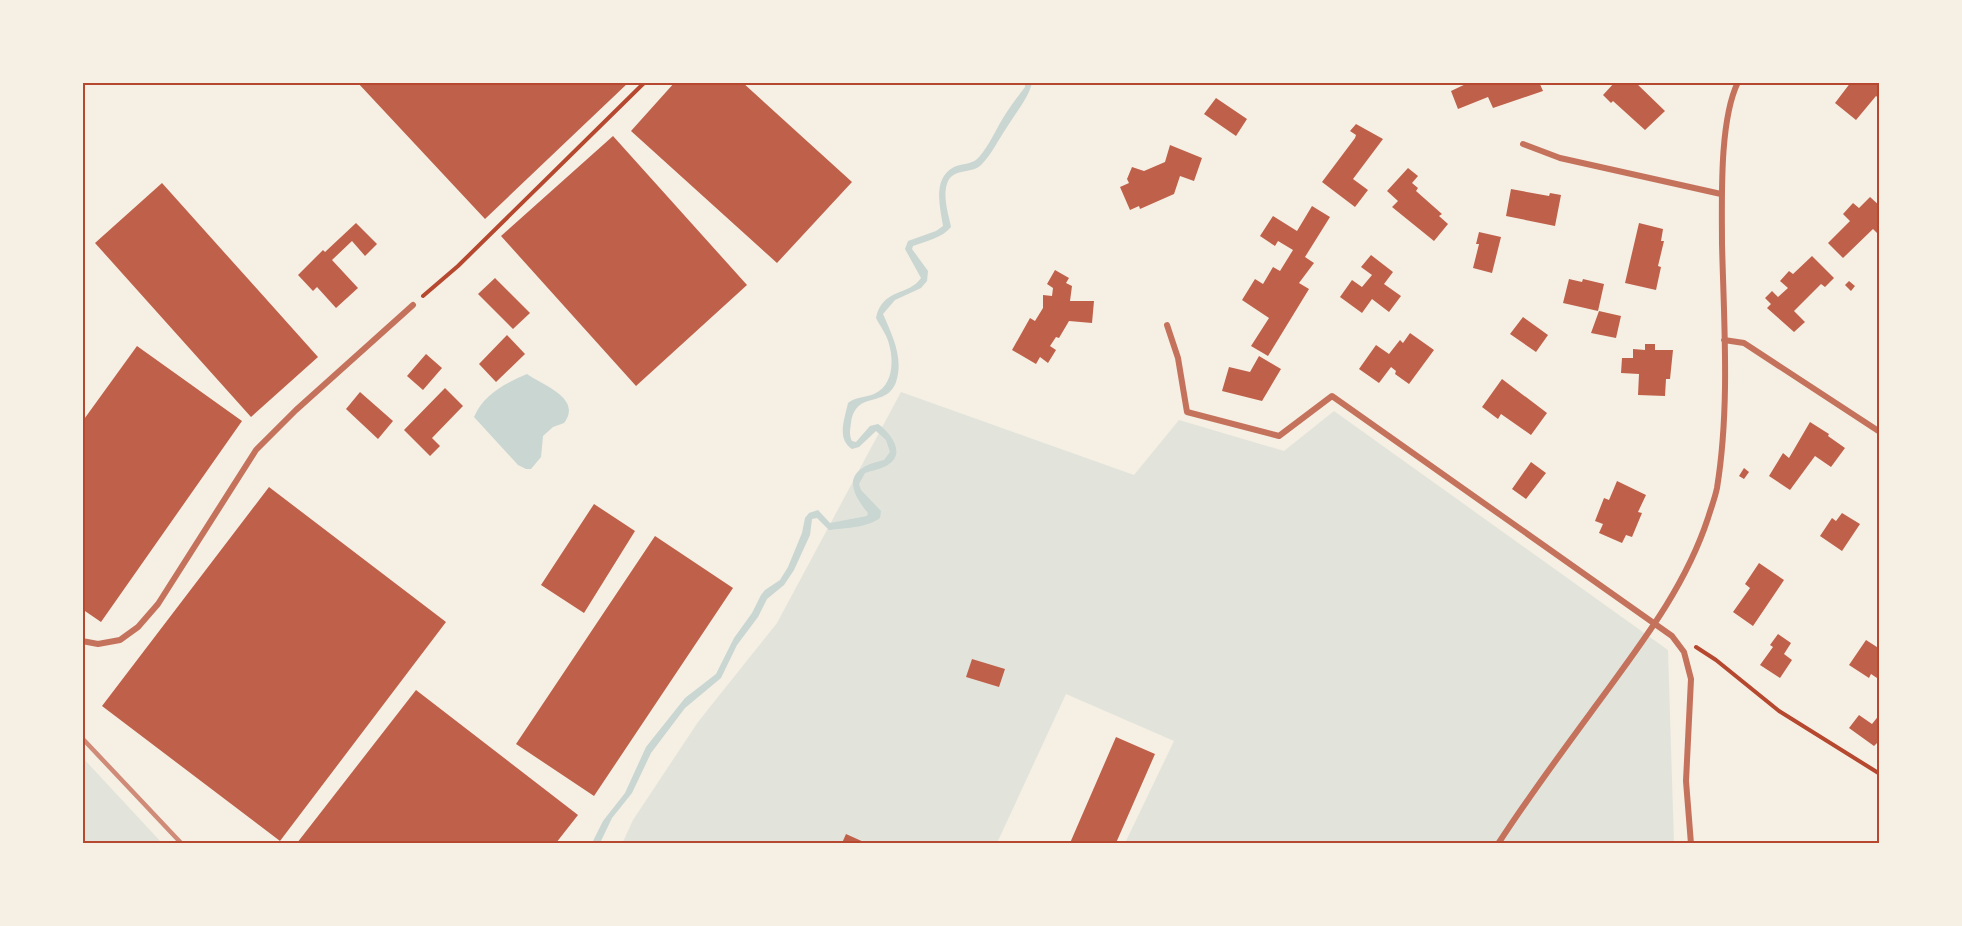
<svg xmlns="http://www.w3.org/2000/svg" width="1962" height="926" font-family="'Fira Sans',sans-serif">
<style>
.green{fill:#e2e4dc}
.water{fill:#c9d6d2}
.building{fill:#bf614a}
.lines{fill:none;stroke-linecap:round;stroke-linejoin:round}
.path{stroke:#b5482f;stroke-width:4}
.minor{stroke:#c5725c;stroke-width:6}
.rail{stroke:#cf8b77;stroke-width:4.5}
.neatline{fill:none;stroke:#b5482f;stroke-width:2}
</style>
<rect width="100%" height="100%" fill="#f6efe4"/>
<!-- green -->
<path class="green" d="M 901,392 L 1134,475 L 1179,420 L 1284,451 L 1334,411 L 1668,650 L 1674,843 L 1125,843 L 1174,741 L 1066,694 L 997,843 L 622,844 L 633,820 L 698,722 L 777,623 Z
M 82,758 L 83,758 L 162,843 L 83,843 Z"/>
<!-- water -->
<path class="water" d="M 1025,83 L 1032,83 C 1028,99 1016,112 1007,127 C 998,140 992,154 981,165 C 972,174 955,168 948,181 C 942,195 948,212 951,227 C 942,238 926,241 913,246 L 912,249 L 928,271 L 927,281 L 921,288 L 895,300 L 883,314 C 892,335 904,358 896,382 C 886,409 856,389 851,423 C 850,430 849,435 852,441 L 856,442 L 870,426 L 878,424 C 890,432 906,453 889,464 C 883,469 873,470 865,473 L 859,484 L 861,490 L 881,511 L 880,518 C 867,528 844,528 829,530 L 817,518 L 812,519 L 810,535 L 794,570 L 784,585 L 767,599 L 758,617 L 737,645 L 721,678 L 685,708 L 651,753 L 632,793 L 612,818 L 600,843 L 592,843 L 603,821 L 625,793 L 646,747 L 685,698 L 716,674 L 734,638 L 752,613 L 761,595 L 765,590 L 780,580 L 788,567 L 802,533 L 805,518 L 809,513 L 818,510 L 830,523 L 867,516 L 868,513 C 845,486 847,468 884,460 L 890,452 L 886,440 L 876,431 L 859,447 L 852,449 C 836,439 845,418 848,403 C 857,396 865,398 874,394 C 893,386 894,361 889,344 C 887,335 880,326 876,318 C 882,288 909,296 921,278 L 905,249 L 908,241 L 936,231 L 943,226 C 940,206 932,179 954,167 C 960,164 971,164 976,160 C 985,152 993,136 999,125 C 1006,112 1016,99 1025,87 Z
M 527,374 C 542,385 583,398 564,423 L 553,427 L 543,436 L 541,457 L 531,469 L 526,469 L 518,465 L 474,417 C 484,394 504,384 527,374 Z"/>
<!-- building -->
<path class="building" d="M 357,82 L 629,82 L 485,219 Z
M 675,82 L 742,82 L 852,182 L 777,263 L 631,131 Z
M 1470,82 L 1539,82 L 1543,91 L 1493,108 L 1488,97 L 1458,109 L 1451,91 Z
M 1615,82 L 1635,82 L 1665,111 L 1645,130 L 1613,101 L 1611,103 L 1603,95 Z
M 1851,82 L 1880,82 L 1880,99 L 1876,96 L 1856,120 L 1835,103 Z
M 1216,98 L 1247,119 L 1236,136 L 1204,114 Z
M 1356,124 L 1383,139 L 1353,179 L 1368,190 L 1355,207 L 1322,182 L 1355,138 L 1356,135 L 1350,131 Z
M 613,136 L 747,285 L 636,386 L 501,236 Z
M 1170,145 L 1202,158 L 1194,181 L 1180,176 L 1174,194 L 1140,209 L 1139,206 L 1130,210 L 1120,187 L 1129,183 L 1127,179 L 1132,167 L 1144,171 L 1165,162 Z
M 1408,168 L 1418,176 L 1412,183 L 1418,188 L 1416,191 L 1442,214 L 1439,216 L 1448,224 L 1434,241 L 1392,207 L 1398,201 L 1387,191 Z
M 162,183 L 318,357 L 251,417 L 95,243 Z
M 1511,189 L 1549,196 L 1550,193 L 1561,195 L 1555,226 L 1506,216 Z
M 1870,197 L 1880,206 L 1880,230 L 1877,233 L 1873,229 L 1843,258 L 1828,243 L 1850,221 L 1843,214 L 1853,203 L 1859,208 Z
M 1312,206 L 1330,217 L 1305,257 L 1314,263 L 1299,283 L 1309,289 L 1268,356 L 1251,346 L 1269,318 L 1242,300 L 1255,279 L 1263,284 L 1273,267 L 1280,271 L 1293,250 L 1278,241 L 1275,246 L 1260,236 L 1273,216 L 1297,231 Z
M 356,223 L 377,244 L 365,256 L 352,241 L 332,260 L 358,288 L 336,308 L 317,287 L 313,291 L 298,275 L 323,250 L 325,252 Z
M 1639,223 L 1663,229 L 1661,241 L 1664,241 L 1658,266 L 1661,267 L 1656,290 L 1625,283 Z
M 1479,232 L 1501,237 L 1492,273 L 1473,268 L 1479,244 L 1476,244 Z
M 1371,255 L 1393,272 L 1384,284 L 1401,296 L 1389,312 L 1372,299 L 1362,313 L 1340,297 L 1352,280 L 1362,287 L 1372,275 L 1361,267 Z
M 1812,256 L 1834,278 L 1825,287 L 1821,284 L 1794,311 L 1805,322 L 1794,332 L 1767,308 L 1771,304 L 1765,298 L 1772,291 L 1778,297 L 1788,288 L 1780,281 L 1789,271 L 1793,274 Z
M 1055,270 L 1069,278 L 1066,283 L 1072,286 L 1070,301 L 1094,301 L 1092,323 L 1069,321 L 1059,338 L 1056,337 L 1050,346 L 1056,350 L 1048,363 L 1040,357 L 1036,364 L 1012,350 L 1030,318 L 1035,321 L 1043,308 L 1043,295 L 1052,296 L 1053,288 L 1047,284 Z
M 495,278 L 530,313 L 513,329 L 478,294 Z
M 1569,279 L 1582,282 L 1583,279 L 1604,284 L 1598,311 L 1563,303 Z
M 1849,281 L 1855,286 L 1851,291 L 1845,285 Z
M 1599,311 L 1621,316 L 1616,338 L 1591,333 Z
M 1523,317 L 1548,335 L 1536,352 L 1510,334 Z
M 1410,333 L 1434,350 L 1409,384 L 1395,374 L 1396,371 L 1391,367 L 1379,383 L 1359,369 L 1376,345 L 1389,354 L 1400,340 L 1403,343 Z
M 507,335 L 525,354 L 496,382 L 479,364 Z
M 1645,344 L 1655,344 L 1655,350 L 1673,350 L 1670,379 L 1666,379 L 1665,396 L 1638,395 L 1639,374 L 1621,373 L 1622,358 L 1633,358 L 1633,349 L 1645,350 Z
M 137,346 L 242,421 L 101,622 L 82,609 L 82,422 Z
M 426,354 L 442,368 L 423,390 L 407,376 Z
M 1259,356 L 1281,369 L 1262,401 L 1222,391 L 1229,367 L 1250,372 Z
M 1502,379 L 1547,413 L 1531,435 L 1501,414 L 1498,419 L 1482,407 Z
M 445,388 L 463,406 L 432,438 L 440,446 L 430,456 L 404,430 Z
M 360,392 L 393,421 L 378,439 L 346,409 Z
M 1810,422 L 1829,434 L 1828,436 L 1845,448 L 1831,467 L 1815,456 L 1790,490 L 1769,476 L 1783,453 L 1789,458 Z
M 1531,462 L 1546,473 L 1526,499 L 1512,489 Z
M 1744,468 L 1749,472 L 1744,479 L 1739,476 Z
M 1617,481 L 1646,495 L 1638,512 L 1642,513 L 1632,537 L 1626,535 L 1622,543 L 1599,533 L 1603,524 L 1595,521 L 1604,498 L 1609,500 Z
M 269,487 L 446,622 L 280,841 L 102,706 Z
M 594,504 L 635,531 L 584,613 L 541,585 Z
M 1842,513 L 1860,524 L 1842,551 L 1820,536 L 1832,518 L 1836,521 Z
M 655,536 L 733,588 L 594,796 L 516,744 Z
M 1759,563 L 1784,580 L 1753,626 L 1733,612 L 1750,588 L 1745,584 Z
M 1778,634 L 1791,643 L 1784,654 L 1792,660 L 1780,678 L 1760,665 L 1773,647 L 1770,645 Z
M 1866,640 L 1880,649 L 1880,680 L 1871,674 L 1869,678 L 1849,665 Z
M 972,659 L 1005,669 L 999,687 L 966,677 Z
M 416,690 L 578,815 L 556,843 L 297,843 Z
M 1880,714 L 1880,740 L 1874,746 L 1849,728 L 1859,715 L 1872,724 Z
M 1116,737 L 1155,754 L 1116,843 L 1070,843 Z
M 846,834 L 866,843 L 842,843 Z"/>
<g class="lines">
<!-- path -->
<path class="path" d="M 423,296 L 458,266 L 645,82
M 1696,647 L 1716,660 L 1779,711 L 1880,774"/>
<!-- minor -->
<path class="minor" d="M 1523,144 L 1560,158 L 1721,194
M 1167,325 L 1178,358 L 1187,412 L 1279,436 L 1332,396 L 1672,636 L 1684,652 L 1691,679 L 1686,781 L 1691,844
M 1724,340 L 1744,343 L 1880,432
M 82,641 L 98,644 L 120,640 L 138,627 L 158,604 L 256,450 L 296,410 L 413,305
M 1498,844 C 1531,793 1567,745 1603,696 C 1644,640 1686,585 1708,518 C 1711,508 1715,498 1717,488 C 1730,408 1724,324 1722,244 C 1722,200 1719,121 1738,82"/>
<!-- rail -->
<path class="rail" d="M 82,738 L 182,844"/>
</g>
<!-- border -->
<rect width="1962" height="926" fill="none" stroke="#f6efe4" stroke-width="168"/>
<rect x="84" y="84" width="1794" height="758" class="neatline"/>
</svg>
